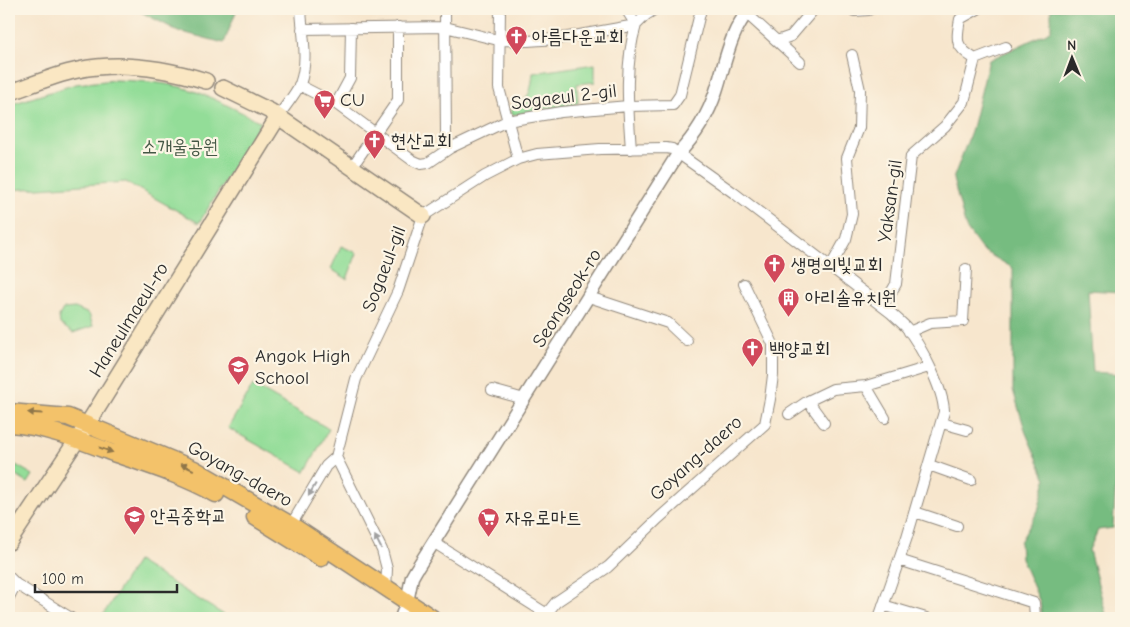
<svg xmlns="http://www.w3.org/2000/svg" width="1130" height="627" font-family="'Comic Neue','Poor Story',sans-serif">
<style>
.green{fill:#93dd98;stroke:#5f8462}
.forest{fill:#76bc80;stroke:#507456}
.lines{fill:none;stroke-linecap:round;stroke-linejoin:round}
.minor-casing{stroke:#91887c;stroke-width:12}
.tertiary-casing{stroke:#91887c;stroke-width:15}
.secondary-casing{stroke:#91887c;stroke-width:18}
.primary-casing{stroke:#91887c;stroke-width:19}
.minor{stroke:#fff;stroke-width:10}
.tertiary{stroke:#fff;stroke-width:12}
.secondary{stroke:#fae7c3;stroke-width:15}
.primary{stroke:#f3c26a;stroke-width:16}
.oneway{fill:#8f764a}
.oneway2{fill:#a0a0a0}
.labels{text-anchor:middle;dominant-baseline:central;stroke-width:4.5;stroke-linejoin:round;paint-order:stroke}
.poi-label{font-size:19px;fill:#2b2b2b;stroke:#fcf5e5;text-anchor:start}
.street-label{font-size:19px;fill:#2b2b2b;stroke:#fcf5e5}
.park-label{font-size:19px;fill:#455846;stroke:#fcf5e5}
</style>
<rect width="100%" height="100%" fill="#fcf5e5"/>
<filter id="ink" filterUnits="userSpaceOnUse"><feTurbulence type="fractalNoise" baseFrequency=".02" numOctaves="2"/><feDisplacementMap in="SourceGraphic" scale="10" xChannelSelector="R" yChannelSelector="G"/><feConvolveMatrix kernelMatrix="1 2 1 2 8 2 1 2 1" color-interpolation-filters="sRGB"/></filter>
<filter id="wash" filterUnits="userSpaceOnUse"><feTurbulence type="fractalNoise" baseFrequency=".0096" numOctaves="4" result="noise"/><feDisplacementMap in="SourceGraphic" scale="20" xChannelSelector="R" yChannelSelector="G"/><feGaussianBlur stdDeviation="1.12" result="paint"/><feColorMatrix in="noise" values="0 0 0 0 0 0 0 0 0 0 0 0 0 0 0 0 0 1.4 0 .05"/><feComposite in="paint" operator="in"/></filter>
<g filter="url(#wash)">
<rect width="100%" height="100%" fill="#f7e6cd"/>
<!-- green -->
<path class="green" d="M 595,64 L 595,82 L 577,84 L 578,103 L 512,115 L 511,106 C 530,101 531,91 533,73 Z
M 115,80 C 140,81 167,82 191,90 C 215,98 238,111 261,122 L 199,223 L 126,182 L 9,190 L 9,105 L 76,84 Z
M 341,246 L 357,253 L 347,279 L 331,269 Z
M 75,308 L 89,314 L 93,326 L 73,333 L 60,324 L 59,316 L 63,309 Z
M 253,385 L 329,429 L 305,472 L 228,428 Z
M 16,465 L 33,475 L 28,483 L 11,473 Z
M 137,561 L 229,618 L 101,618 Z"/>
<!-- forest -->
<path class="forest" d="M 138,9 L 237,9 L 224,43 L 178,31 L 139,11 Z
M 1051,9 L 1121,9 L 1121,292 L 1088,290 L 1093,372 L 1121,374 L 1121,402 L 1113,528 L 1098,530 L 1089,550 L 1107,618 L 1042,618 L 1040,602 L 1021,558 L 1020,542 L 1038,511 L 1046,479 L 1026,433 L 1013,390 L 1013,268 L 982,250 L 966,228 L 953,179 L 971,132 L 989,60 L 1051,31 Z"/>
</g>
<g filter="url(#ink)">
<g class="lines">
<defs>
<path id="minor" d="M 445,9 L 446,137 L 450,148
M 500,9 L 499,88 L 518,159
M 626,9 L 636,25 C 624,65 628,107 631,149
M 978,9 L 960,19 C 956,41 955,47 975,59 L 1006,47
M 854,11 L 869,10 L 869,9
M 746,13 L 800,62
M 302,29 L 445,27 L 498,40 L 527,41 L 557,39 L 636,25 L 646,15 L 655,9
M 777,41 L 791,36 L 814,9
M 299,85 L 336,104 L 412,160 L 421,164 L 428,163 L 450,148 L 507,121 L 561,112 L 628,106 L 673,105 L 680,95 L 701,9
M 336,104 L 350,78 L 351,28
M 278,117 C 285,106 295,95 300,84 C 309,60 302,33 301,9
M 352,167 L 398,100 L 398,27
M 831,266 L 846,239 L 852,214 L 847,158 L 859,128 L 860,90 L 852,55
M 589,297 L 668,323 L 687,341
M 883,306 L 896,284 L 911,156 L 945,126 L 964,102 L 975,59
M 909,332 L 930,323 L 963,321 L 966,269
M 866,386 L 885,418
M 492,390 L 524,399
M 808,401 L 824,423
M 789,414 L 808,401 L 833,389 L 866,386 L 929,367
M 942,423 L 967,430
M 929,465 L 971,480
M 915,512 L 957,526
M 291,525 L 326,466 L 336,457
M 433,542 L 547,614
M 899,560 L 1034,603 L 1035,618
M 9,577 L 16,584 L 71,618
M 386,589 L 387,569 L 382,550 L 336,457 L 356,379 L 398,291 L 423,216 L 485,176 L 518,159 L 537,154 L 600,149 L 666,148 L 672,149 L 734,193 L 891,313 C 896,318 901,322 906,327 C 920,344 944,390 944,412 L 907,537 L 879,618
M 9,597 L 16,584
M 883,605 L 926,618
M 543,618 L 556,602 L 608,567 L 659,518 L 765,424 L 770,399 L 773,375 L 773,344 L 744,284"/>
<path id="tertiary" d="M 401,618 L 407,602 L 412,577 L 416,570 L 678,154 C 695,136 708,116 716,91 C 725,64 730,31 750,9"/>
<path id="secondary" d="M 223,88 L 270,111 L 423,216
M 9,93 C 31,85 54,75 78,70 C 121,61 164,68 206,81
M 9,542 L 87,425 L 278,117"/>
<path id="primary" d="M 9,412 L 68,417 L 194,469 L 291,525 L 432,618
M 9,424 C 45,426 79,440 113,453 C 148,465 184,476 216,494
M 255,517 L 321,558"/>
</defs>
<!-- minor casing -->
<use href="#minor" class="minor-casing"/>
<!-- tertiary casing -->
<use href="#tertiary" class="tertiary-casing"/>
<!-- secondary casing -->
<use href="#secondary" class="secondary-casing"/>
<!-- primary casing -->
<use href="#primary" class="primary-casing"/>
<!-- minor -->
<use href="#minor" class="minor"/>
<!-- tertiary -->
<use href="#tertiary" class="tertiary"/>
<!-- secondary -->
<use href="#secondary" class="secondary"/>
<!-- primary -->
<use href="#primary" class="primary"/>
</g>
<!-- one-way arrows -->
<defs><path id="oneway-solid" d="M-6-.8H1V-3.2L6.5 0L1 3.2V.8H-6Z" transform="scale(1.25)"/></defs>
<g class="oneway">
<use href="#oneway-solid" transform="translate(35 413) rotate(-176)"/>
<use href="#oneway-solid" transform="translate(106 450) rotate(20)"/>
<use href="#oneway-solid" transform="translate(187 467) rotate(-155)"/>
</g>
<g class="oneway2">
<use href="#oneway-solid" transform="translate(312 490) rotate(120)"/>
<use href="#oneway-solid" transform="translate(378 542) rotate(-117)"/>
</g>
</g>
<!-- icons -->
<defs>
<symbol id="church-pin" viewBox="-11 -11 22 30"><path d="M0 17L-7.5 6A9.5 9.5 0 1 1 7.5 6Z" fill="#d1495b" stroke="#fcf5e5"/><path d="M-1.2-6h2.4v3.5h3.3v2.4h-3.3V6h-2.4V-.1h-3.3v-2.4h3.3Z" fill="#fff"/></symbol>
<symbol id="supermarket-pin" viewBox="-11 -11 22 30"><path d="M0 17L-7.5 6A9.5 9.5 0 1 1 7.5 6Z" fill="#d1495b" stroke="#fcf5e5"/><path d="M-6-5.5h2.5l.6 2H6L4.5 2H-2.5L-4.4-4H-6ZM-1.5 3.2a1.3 1.3 0 1 0 .1 0ZM3 3.2a1.3 1.3 0 1 0 .1 0Z" fill="#fff"/></symbol>
<symbol id="building-pin" viewBox="-11 -11 22 30"><path d="M0 17L-7.5 6A9.5 9.5 0 1 1 7.5 6Z" fill="#d1495b" stroke="#fcf5e5"/><path d="M-4-6H4V6H1V3H-1V6H-4ZM-2.5-4.3h1.7v1.8h-1.7ZM.8-4.3h1.7v1.8H.8ZM-2.5-1h1.7V.8h-1.7ZM.8-1h1.7V.8H.8Z" fill="#fff"/></symbol>
<symbol id="school-pin" viewBox="-11 -11 22 30"><path d="M0 17L-7.5 6A9.5 9.5 0 1 1 7.5 6Z" fill="#d1495b" stroke="#fcf5e5"/><path d="M0-5L7-2L0 1L-7-2ZM-4 1L0 2.5L4 1V4Q0 6-4 4Z" fill="#fff"/></symbol>
</defs>
<g fill-rule="evenodd">
<use href="#church-pin" x="504" y="24" width="25" height="34"/>
<use href="#supermarket-pin" x="312" y="88" width="25" height="34"/>
<use href="#church-pin" x="362" y="128" width="25" height="34"/>
<use href="#church-pin" x="762" y="252" width="25" height="34"/>
<use href="#building-pin" x="776" y="286" width="25" height="34"/>
<use href="#church-pin" x="740" y="336" width="25" height="34"/>
<use href="#school-pin" x="226" y="354" width="25" height="34"/>
<use href="#school-pin" x="122" y="504" width="25" height="34"/>
<use href="#supermarket-pin" x="476" y="506" width="25" height="34"/>
</g>
<g class="labels">
<!-- poi labels -->
<g class="poi-label">
<text x="532" y="37">아름다운교회</text>
<text x="340" y="100">CU</text>
<text x="391" y="141">현산교회</text>
<text x="791" y="265">생명의빛교회</text>
<text x="805" y="298">아리솔유치원</text>
<text x="769" y="349">백양교회</text>
<text x="255" y="356">Angok High<tspan x="255" dy="22">School</tspan></text>
<text x="150" y="516">안곡중학교</text>
<text x="505" y="518">자유로마트</text>
</g>
<!-- street labels -->
<g class="street-label">
<text transform="translate(564 97) rotate(-7)">Sogaeul 2-gil</text>
<text transform="translate(890 201) rotate(-82)">Yaksan-gil</text>
<text transform="translate(384 269) rotate(-69)">Sogaeul-gil</text>
<text transform="translate(567 298) rotate(-58)">Seongseok-ro</text>
<text transform="translate(129 320) rotate(-58)">Haneulmaeul-ro</text>
<text transform="translate(696 458) rotate(-42)">Goyang-daero</text>
<text transform="translate(240 474) rotate(29)">Goyang-daero</text>
</g>
<!-- park labels -->
<g class="park-label">
<text x="180" y="147">소개울공원</text>
</g>
</g>
<!-- margin -->
<rect width="1130" height="627" fill="none" stroke="#fcf5e5" stroke-width="30"/>
<!-- north arrow -->
<g transform="translate(1072 58) rotate(359)" stroke="#fcf5e5" stroke-width="4" paint-order="stroke">
<path d="M0-4L9 19L0 12L-9 19Z" fill="#2b2b2b"/>
<text y="-8" font-size="14" font-weight="bold" text-anchor="middle" fill="#2b2b2b">N</text>
</g>
<!-- scale -->
<path d="M35 584v8h142v-8" fill="none" stroke="#2b2b2b" stroke-width="2.5"/>
<text x="42" y="584" font-size="15" fill="#2b2b2b" stroke="#fcf5e5" stroke-width="4" paint-order="stroke">100 m</text>
</svg>
